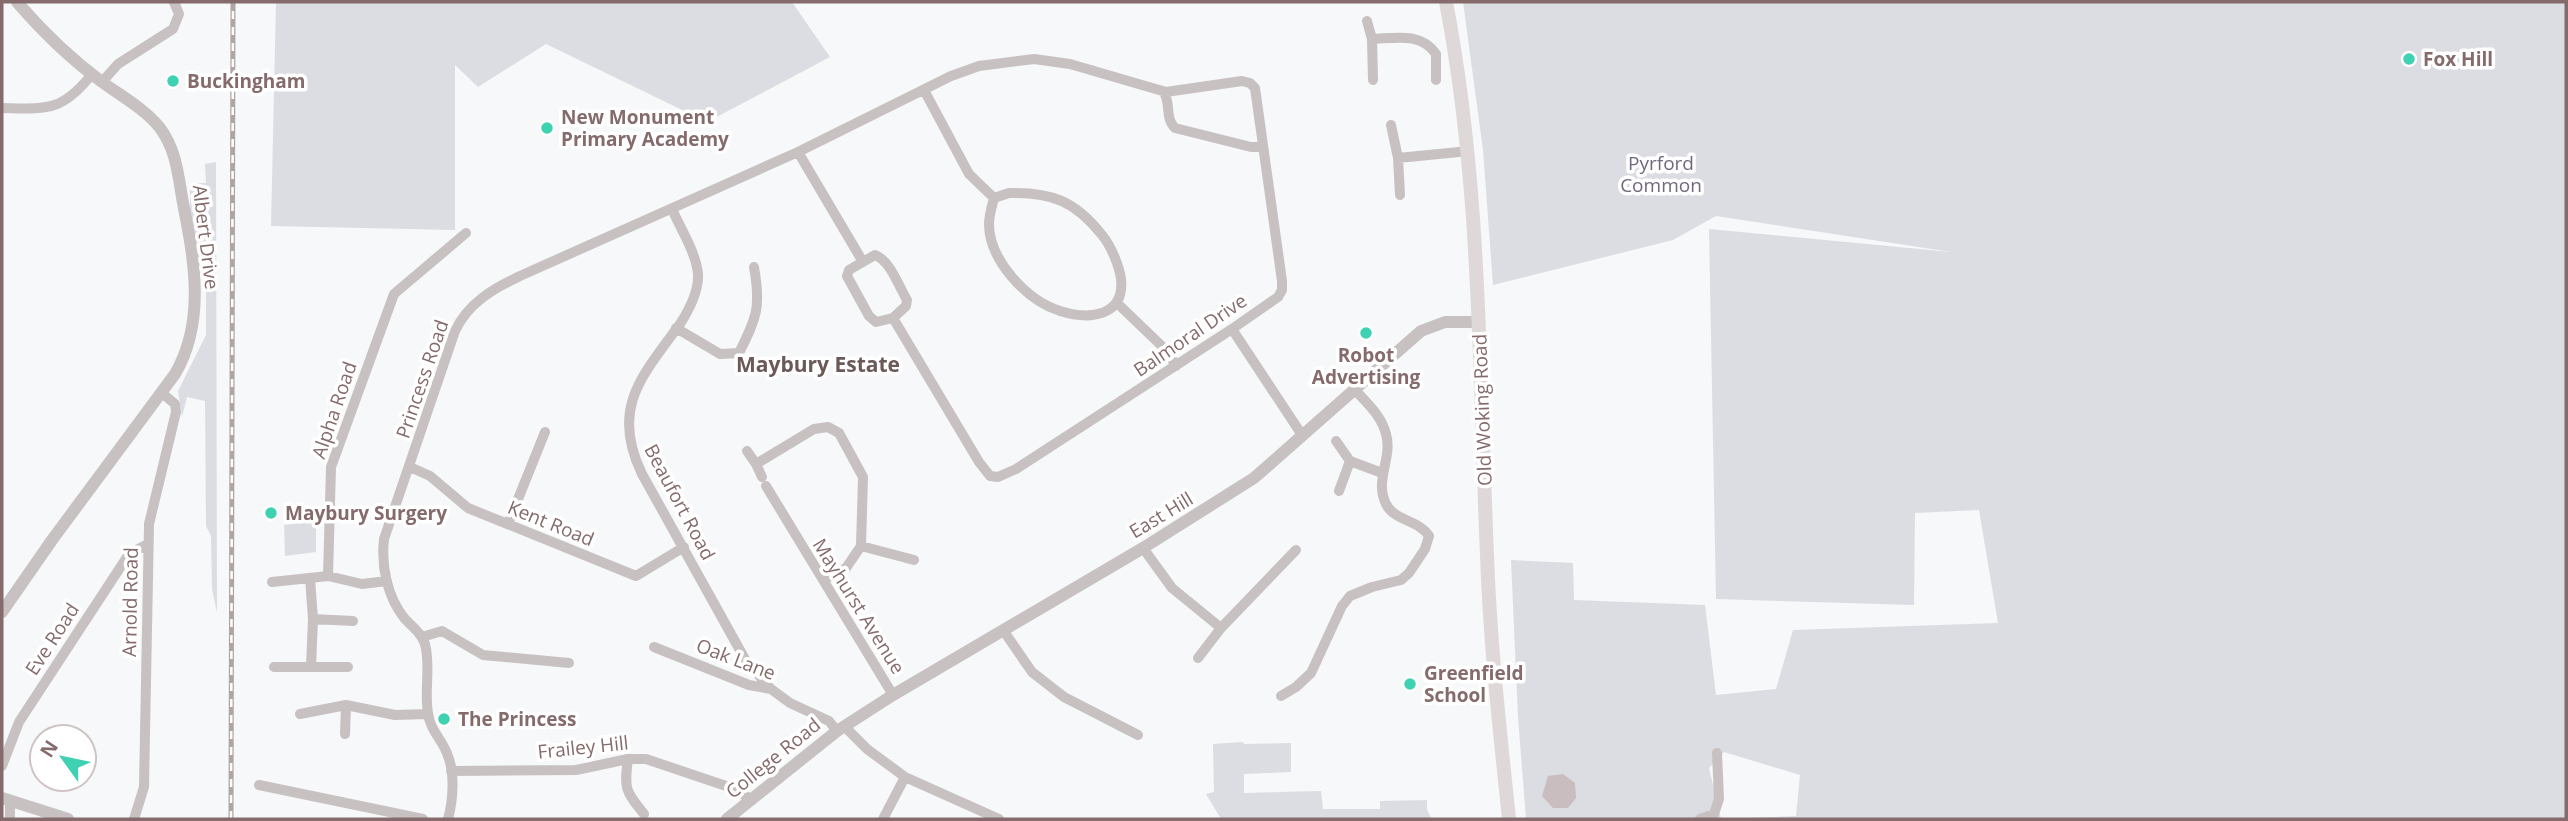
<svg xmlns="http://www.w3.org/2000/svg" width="2568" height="821" font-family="'Open Sans',sans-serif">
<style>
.green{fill:#dcdce3;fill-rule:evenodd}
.water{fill:#c9bdbf}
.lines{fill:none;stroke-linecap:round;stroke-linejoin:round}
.minor{stroke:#c8c1c1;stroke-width:10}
.tertiary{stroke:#c8c1c1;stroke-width:12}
.secondary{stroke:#dfd8d8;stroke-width:14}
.rail-casing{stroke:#afa5a5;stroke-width:5}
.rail{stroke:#fff;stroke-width:2.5;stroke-dasharray:8;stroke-linecap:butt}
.poi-dot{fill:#3ed2b3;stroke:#fff;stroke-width:2.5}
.labels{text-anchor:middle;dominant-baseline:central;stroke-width:7;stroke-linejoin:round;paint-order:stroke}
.poi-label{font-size:19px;font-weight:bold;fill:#856b6b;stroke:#fff;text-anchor:start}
.park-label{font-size:19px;fill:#70697d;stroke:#fff}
.street-label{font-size:19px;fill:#856b6b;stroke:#fff}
.neighbourhood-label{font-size:21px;font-weight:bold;fill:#6b5858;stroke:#fff}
</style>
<rect width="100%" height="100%" fill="#f7f8f9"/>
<!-- green -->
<path class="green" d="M 276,2 L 792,2 L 830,57 L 707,122 L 546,44 L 478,87 L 455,65 L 455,230 L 271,226 Z
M 1463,2 L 2566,2 L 2566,819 L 1526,819 L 1518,717 L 1511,560 L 1573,563 L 1574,600 L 1705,605 L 1716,695 L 1776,689 L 1793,630 L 1998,623 L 1979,510 L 1915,513 L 1914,605 L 1716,599 L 1709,229 L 1951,252 L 1716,216 L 1673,240 L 1493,285 L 1483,150 ZM 1724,752 L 1800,775 L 1796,816 L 1721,819 L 1709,768 Z
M 216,162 L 217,613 L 212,589 L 211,536 L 206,526 L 205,401 L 187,397 L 182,417 L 178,391 L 206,335 L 206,270 L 200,270 L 190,213 L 190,183 L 206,183 L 205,164 Z
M 316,521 L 316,552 L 285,556 L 284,525 Z
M 1243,742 L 1244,744 L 1291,743 L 1291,772 L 1244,774 L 1244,793 L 1321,791 L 1323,809 L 1380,809 L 1380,801 L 1427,800 L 1427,810 L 1432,819 L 1221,819 L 1206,794 L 1214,792 L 1213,744 Z"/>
<!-- water -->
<path class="water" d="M 1563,774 L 1575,783 L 1576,798 L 1568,808 L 1553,808 L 1542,796 L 1548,776 Z"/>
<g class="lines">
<!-- minor -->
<path class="minor" d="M 1367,21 L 1372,39 L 1373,80
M 1372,39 C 1396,38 1421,32 1436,54
M 1436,80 L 1436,54
M 102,82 L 118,64 L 173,29 L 179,14 L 174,2
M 924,90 L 969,174 L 994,198
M 1163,91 C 1172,104 1164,117 1175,128 L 1251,147 L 1263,147
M 2,108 C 47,109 62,112 92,74
M 1391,125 L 1398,158 L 1400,195
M 798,152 L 863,262
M 1398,158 L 1469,151
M 1009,193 C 1052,192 1075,201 1102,235 C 1111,246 1119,265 1121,279 C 1125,317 1089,320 1060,311 C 1027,301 989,260 989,224 C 989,215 992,206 994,198 Z
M 672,209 C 680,228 696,252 698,274 C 699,291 689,310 680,324 C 642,376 610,408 642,474 L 746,661 L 771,689
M 875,255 C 890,260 899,287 907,300 L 906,306 L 893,318 L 876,322 L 869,316 L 847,276 L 849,270 Z
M 1118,304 L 1167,351 L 1176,366
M 676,328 L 720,354 L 739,353 C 757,317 761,307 754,267
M 1232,329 L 1302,435
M 1336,441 L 1350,461 L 1382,473
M 747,451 L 756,464
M 410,467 L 430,476 L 468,508 L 636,576 L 684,547
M 762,477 L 756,464 L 814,429 L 828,427 L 839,433 L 863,477 L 861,546 L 846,568 L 825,579
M 766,486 L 893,695
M 1339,491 L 1350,461
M 508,524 L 545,432
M 861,546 L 914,560
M 1143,548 L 1172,588 L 1221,628 L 1198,658
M 328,576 L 331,467 L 394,294 L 466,233
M 310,578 L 313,619 L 311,667
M 272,582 L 328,576 L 362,584 L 387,581
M 313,619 L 353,621
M 1221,628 L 1296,550
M 1003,630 L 1032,672 L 1064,697 L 1138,735
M 422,637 L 442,631 L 483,655 L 569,663
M 654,647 L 749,685 L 771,689 L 790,703 L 829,721 L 837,731
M 274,667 L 348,667
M 1281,696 L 1296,687 L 1311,673 L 1342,606 L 1350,596 L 1372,587 L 1401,580 L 1409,573 L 1425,549 L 1429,536 C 1419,520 1394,521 1386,504 C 1374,480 1393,458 1386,434 C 1381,415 1367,403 1354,389
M 300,714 L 346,705 L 395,715 L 428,714
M 844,726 L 867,749 L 905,777 L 999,819
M 345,734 L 346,705
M 628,759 C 624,788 625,791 644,814
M 2,766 L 19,722 L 129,554 L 148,544
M 451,771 L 576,770 L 628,759 L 646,759 L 735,789 L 752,800
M 259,785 L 423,819
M 10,801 L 10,819
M 134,819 L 144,787 L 149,524 L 176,412 L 175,404 L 162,393
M 448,819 C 453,801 455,774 448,756 C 443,740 430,731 428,713 C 424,691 431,666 425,644 C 421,633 413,627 405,619 C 387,597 381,566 384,539 L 455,331 C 468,303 493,289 520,276 L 798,152 L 951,76 L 979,66 L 1034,59 L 1070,64 L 1166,92 L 1242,81 L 1250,83 L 1255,88 L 1282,281 L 1282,290 L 1278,297 L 1232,329 L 1016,469 L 998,477 L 990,476 L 979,462 L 893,318
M 883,819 L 905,777
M 1700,819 L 1714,814 L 1719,799 L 1717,753"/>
<!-- tertiary -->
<path class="tertiary" d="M 2,612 L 52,540 L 175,374 C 206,321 194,259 183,203 C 178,176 177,151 160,128 C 145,109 121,96 102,82 C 71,59 42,31 17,2
M 2,798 L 68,819
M 727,819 L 837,731 L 893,695 L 1143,548 L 1254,478 L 1421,331 L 1445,322 L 1479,322"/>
<!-- secondary -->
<path class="secondary" d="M 1446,2 C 1481,184 1479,370 1487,555 C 1490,644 1500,732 1509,819"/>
<defs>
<path id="rail" d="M 231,819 L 233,2"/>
</defs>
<!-- rail casing -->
<use href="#rail" class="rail-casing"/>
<!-- rail -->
<use href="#rail" class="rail"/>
</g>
<!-- markers -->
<g class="poi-dot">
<circle cx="2409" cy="59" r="7"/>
<circle cx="173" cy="81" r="7"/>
<circle cx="547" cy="128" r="7"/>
<circle cx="1366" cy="333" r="7"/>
<circle cx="271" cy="513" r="7"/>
<circle cx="1410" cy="684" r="7"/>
<circle cx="444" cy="719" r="7"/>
</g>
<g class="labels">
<!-- poi labels -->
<g class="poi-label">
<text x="2423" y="59">Fox Hill</text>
<text x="187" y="81">Buckingham</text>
<text x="561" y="117">New Monument<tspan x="561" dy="22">Primary Academy</tspan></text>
<text x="1366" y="355" text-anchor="middle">Robot<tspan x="1366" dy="22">Advertising</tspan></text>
<text x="285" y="513">Maybury Surgery</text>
<text x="1424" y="673">Greenfield<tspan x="1424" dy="22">School</tspan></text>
<text x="458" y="719">The Princess</text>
</g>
<!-- park labels -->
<g class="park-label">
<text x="1661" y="163">Pyrford<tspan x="1661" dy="22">Common</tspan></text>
</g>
<!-- street labels -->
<g class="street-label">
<text transform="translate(206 237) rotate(83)">Albert Drive</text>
<text transform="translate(1190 335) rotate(-34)">Balmoral Drive</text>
<text transform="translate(422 379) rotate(-71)">Princess Road</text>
<text transform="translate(334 410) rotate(-71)">Alpha Road</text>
<text transform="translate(1482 410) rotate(-92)">Old Woking Road</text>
<text transform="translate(680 502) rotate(62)">Beaufort Road</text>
<text transform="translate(1161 515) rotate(-31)">East Hill</text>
<text transform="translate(551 523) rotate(22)">Kent Road</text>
<text transform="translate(130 602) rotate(-89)">Arnold Road</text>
<text transform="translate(859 606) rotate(58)">Mayhurst Avenue</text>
<text transform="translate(52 639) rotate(-57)">Eve Road</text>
<text transform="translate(736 659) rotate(21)">Oak Lane</text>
<text transform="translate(583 747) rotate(-6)">Frailey Hill</text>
<text transform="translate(773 758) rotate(-39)">College Road</text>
</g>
<!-- neighbourhood labels -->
<g class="neighbourhood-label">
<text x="818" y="364">Maybury Estate</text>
</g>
</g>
<!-- border -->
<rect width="2568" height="821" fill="none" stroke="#856b6b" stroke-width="7"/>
<!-- north arrow -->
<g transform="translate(63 758) rotate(303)"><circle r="33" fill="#ffffff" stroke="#cec4c4" stroke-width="2"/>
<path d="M0-5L12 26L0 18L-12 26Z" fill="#3ed2b3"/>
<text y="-10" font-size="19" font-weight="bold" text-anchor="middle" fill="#856b6b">N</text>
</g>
</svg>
